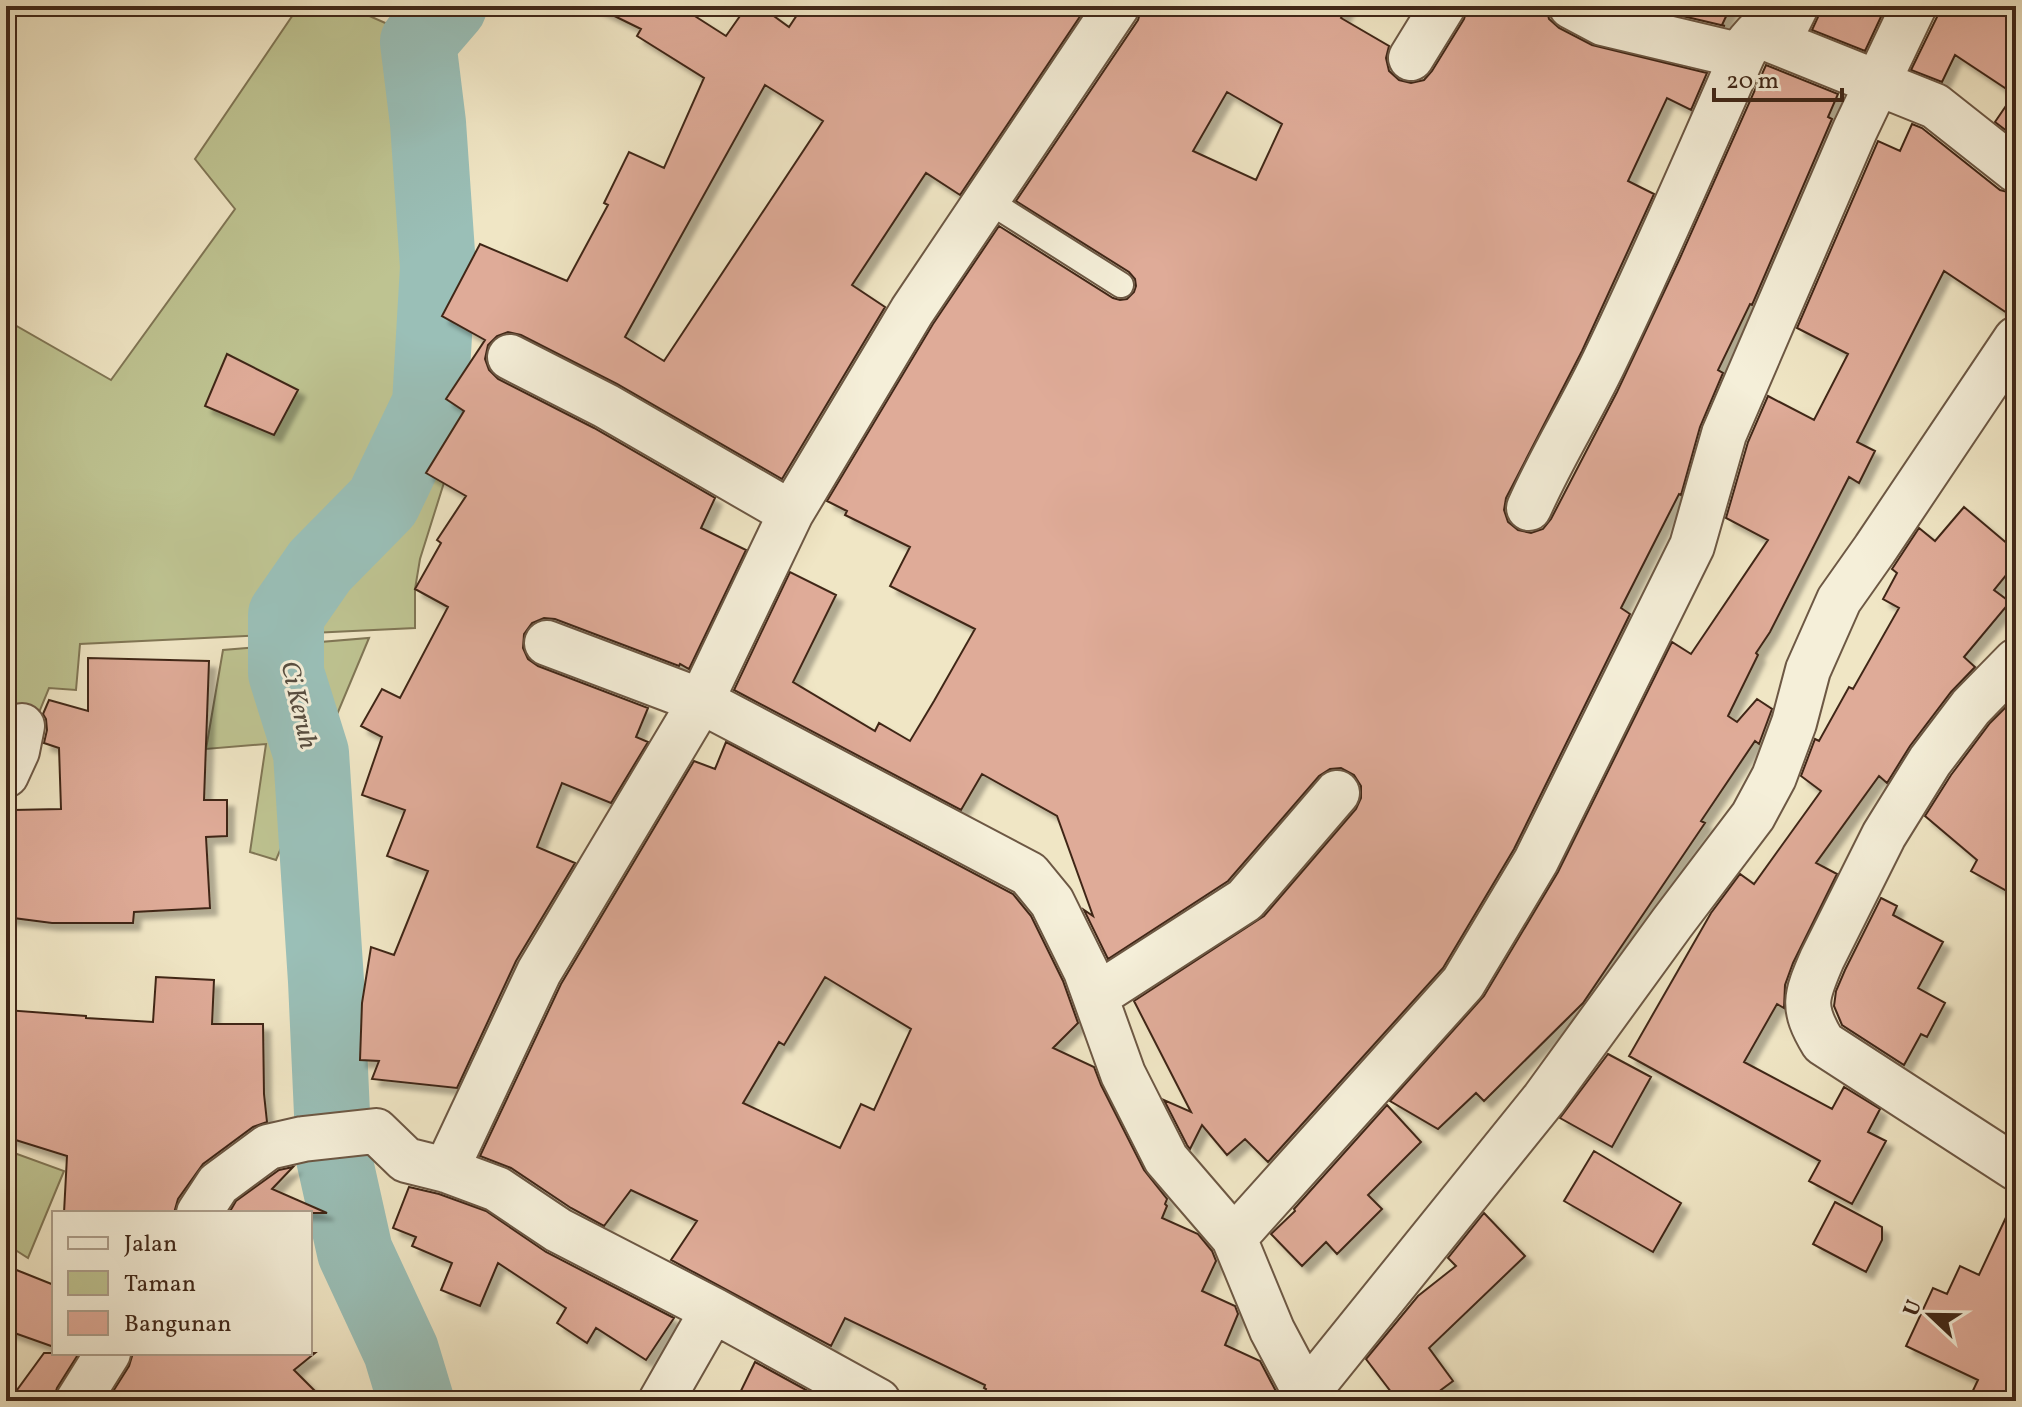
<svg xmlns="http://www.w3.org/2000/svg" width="2022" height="1407" font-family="Vollkorn,serif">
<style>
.green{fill:#bec391;stroke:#807655;stroke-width:2}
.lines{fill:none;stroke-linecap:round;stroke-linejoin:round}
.river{stroke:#9abfb7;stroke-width:76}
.building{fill:#dfab98;stroke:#412819;stroke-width:2;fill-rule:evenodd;filter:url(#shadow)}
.lane-casing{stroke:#6d5844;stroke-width:28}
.street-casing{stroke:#6d5844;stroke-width:48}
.lane{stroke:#f5efd9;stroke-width:24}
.street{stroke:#f5efd9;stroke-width:44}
.labels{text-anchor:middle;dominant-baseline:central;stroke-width:6;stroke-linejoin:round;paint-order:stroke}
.water-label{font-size:26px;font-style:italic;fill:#574e40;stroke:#f5efd9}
</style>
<defs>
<filter id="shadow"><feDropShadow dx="7" dy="7" stdDeviation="2" flood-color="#0004"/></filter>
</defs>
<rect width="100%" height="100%" fill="#f0e6c5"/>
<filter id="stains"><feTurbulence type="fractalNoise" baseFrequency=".0025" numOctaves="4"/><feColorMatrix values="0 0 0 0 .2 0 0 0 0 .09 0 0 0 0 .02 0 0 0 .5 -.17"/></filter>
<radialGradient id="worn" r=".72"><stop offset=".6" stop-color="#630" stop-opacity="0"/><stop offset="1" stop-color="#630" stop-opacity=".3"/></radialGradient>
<!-- green -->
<path class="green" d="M 299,6 L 347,6 L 453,53 L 435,317 L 458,438 L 420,559 L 415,589 L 415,628 L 80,644 L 76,690 L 49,688 L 6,793 L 6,320 L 111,380 L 235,209 L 195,159 Z
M 369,638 L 276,860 L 250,852 L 266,744 L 206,749 L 223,650 Z
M 6,1150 L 64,1171 L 28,1258 L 6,1244 Z"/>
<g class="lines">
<!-- river -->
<path class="river" d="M 416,1401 L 401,1351 L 355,1252 L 334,1158 L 326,981 L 311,753 L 286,673 L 286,615 L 320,566 L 383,502 L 430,404 L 438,267 L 428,123 L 418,42 L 449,6"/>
</g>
<!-- building -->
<path class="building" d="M 594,6 L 679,6 L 726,36 L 747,6 L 760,6 L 789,27 L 803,6 L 1087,6 L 960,195 L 926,173 L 852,285 L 885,307 L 782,479 L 617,384 L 521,335 L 508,332 L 497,336 L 488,345 L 485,359 L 489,370 L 498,379 L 594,428 L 715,498 L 701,528 L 746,550 L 689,669 L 680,664 L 679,666 L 555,619 L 544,618 L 532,623 L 524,634 L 523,648 L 528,659 L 538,666 L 648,708 L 636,737 L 648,742 L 611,803 L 562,783 L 537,847 L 575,863 L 516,961 L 457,1088 L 372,1079 L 379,1061 L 360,1060 L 362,1003 L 371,947 L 394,955 L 428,871 L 387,856 L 405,810 L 362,795 L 382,737 L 361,726 L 382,689 L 400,698 L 448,607 L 415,589 L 441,543 L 437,540 L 466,496 L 426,473 L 464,411 L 446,399 L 485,340 L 442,316 L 480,244 L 567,281 L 608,205 L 604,203 L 629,152 L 664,168 L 704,78 L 637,36 L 641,29 ZM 765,85 L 823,121 L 664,361 L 625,337 Z
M 1142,6 L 1348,6 L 1341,18 L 1389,46 L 1386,58 L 1389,71 L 1399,80 L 1411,83 L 1424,80 L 1432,71 L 1464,19 L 1468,6 L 1546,6 L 1549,19 L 1559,28 L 1592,45 L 1707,73 L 1691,110 L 1667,98 L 1628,181 L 1654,194 L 1582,351 L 1506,498 L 1504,510 L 1508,522 L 1518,530 L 1531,533 L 1543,529 L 1551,519 L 1617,392 L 1680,258 L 1766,65 L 1838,94 L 1828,117 L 1832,119 L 1752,305 L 1750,304 L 1718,370 L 1723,373 L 1700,427 L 1681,495 L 1679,494 L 1621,608 L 1630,614 L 1514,849 L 1443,968 L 1268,1162 L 1245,1139 L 1227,1155 L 1202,1125 L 1190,1149 L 1187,1145 L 1164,1100 L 1191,1112 L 1134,1001 L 1264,916 L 1356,809 L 1361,798 L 1361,786 L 1354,775 L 1341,768 L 1330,769 L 1319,776 L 1228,881 L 1108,959 L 1084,910 L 1093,916 L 1057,816 L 982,774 L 961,810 L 734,690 L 790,572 L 836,595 L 793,682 L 875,731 L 879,723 L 910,741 L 934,701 L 975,629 L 890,586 L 910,547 L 845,515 L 847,511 L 827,501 L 933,324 L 999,226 L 1113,298 L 1120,300 L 1127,299 L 1134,292 L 1136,286 L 1135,279 L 1129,272 L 1016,201 L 1138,20 ZM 1227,92 L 1282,124 L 1256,180 L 1193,151 Z
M 1640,6 L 1731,6 L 1722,25 L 1725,26 Z
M 1821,6 L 1886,6 L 1865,51 L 1812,30 L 1818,17 Z
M 1939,6 L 2016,6 L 2016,138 L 1995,122 L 2014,94 L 1955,55 L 1942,82 L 1911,70 L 1937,17 Z
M 1912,124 L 1922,128 L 2000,190 L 2016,194 L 2016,314 L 2010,315 L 1944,271 L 1857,442 L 1875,451 L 1859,483 L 1849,477 L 1770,632 L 1756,653 L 1758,655 L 1728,716 L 1737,722 L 1757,699 L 1772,709 L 1759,744 L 1755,741 L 1701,821 L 1705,823 L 1583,1003 L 1484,1101 L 1476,1093 L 1438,1129 L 1390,1101 L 1484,996 L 1558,872 L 1672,642 L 1691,654 L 1768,540 L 1726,518 L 1748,442 L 1768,396 L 1814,420 L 1848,354 L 1797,328 L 1878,141 L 1900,151 Z
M 227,354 L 298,390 L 274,435 L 205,406 Z
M 1964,507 L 2016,551 L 2016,563 L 1994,590 L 2010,602 L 1964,657 L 1975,667 L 1951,692 L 1910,746 L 1887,783 L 1879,776 L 1816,863 L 1837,874 L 1793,963 L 1785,985 L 1784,1008 L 1777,1004 L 1744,1062 L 1832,1109 L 1844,1087 L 1880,1109 L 1868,1132 L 1886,1141 L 1852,1204 L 1809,1181 L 1820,1161 L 1629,1056 L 1711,913 L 1740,874 L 1754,884 L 1821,791 L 1801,776 L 1815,739 L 1819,741 L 1849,687 L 1853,689 L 1899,608 L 1883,599 L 1897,573 L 1892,569 L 1919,528 L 1935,541 Z
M 88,658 L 209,661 L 204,800 L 227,800 L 227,836 L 206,837 L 210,908 L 134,912 L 133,923 L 52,923 L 6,917 L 6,843 L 15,842 L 14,810 L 61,809 L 59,748 L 44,743 L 47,730 L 46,719 L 43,714 L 49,700 L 88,711 Z
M 2013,700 L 2016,703 L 2016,896 L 1971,871 L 1977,860 L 1925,816 L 1951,775 L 1990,723 Z
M 726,742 L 1013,894 L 1031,916 L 1063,981 L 1078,1023 L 1053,1048 L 1094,1067 L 1101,1085 L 1144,1170 L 1167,1199 L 1165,1204 L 1167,1206 L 1162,1218 L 1198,1234 L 1212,1251 L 1216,1261 L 1202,1291 L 1235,1306 L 1238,1314 L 1225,1345 L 1260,1361 L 1279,1397 L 1278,1401 L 981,1401 L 986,1389 L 984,1388 L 985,1385 L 845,1318 L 831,1346 L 671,1260 L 697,1221 L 631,1190 L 604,1226 L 571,1208 L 511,1168 L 480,1156 L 561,984 L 694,761 L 715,769 ZM 825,977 L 911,1029 L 874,1110 L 861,1104 L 840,1148 L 743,1103 L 779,1042 L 784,1045 Z
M 1881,898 L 1897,906 L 1893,915 L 1943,942 L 1918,988 L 1945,1003 L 1927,1037 L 1921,1034 L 1904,1065 L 1842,1025 L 1834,1006 L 1836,991 L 1845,970 Z
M 156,977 L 214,980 L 212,1024 L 263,1024 L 264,1094 L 267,1122 L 253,1127 L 203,1164 L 178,1199 L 174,1213 L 64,1213 L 67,1156 L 6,1137 L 11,1093 L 6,1093 L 6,1010 L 86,1016 L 86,1018 L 153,1022 Z
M 1608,1054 L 1651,1077 L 1612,1147 L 1560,1118 Z
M 1387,1105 L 1421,1142 L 1368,1195 L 1382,1209 L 1337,1254 L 1326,1242 L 1302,1266 L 1271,1234 L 1295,1211 L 1294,1209 Z
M 1594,1151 L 1681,1203 L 1653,1252 L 1564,1201 Z
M 293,1167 L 272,1189 L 327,1213 L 229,1213 L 236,1201 L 279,1170 Z
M 409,1187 L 439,1194 L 486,1211 L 546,1252 L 674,1318 L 646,1360 L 596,1328 L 587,1343 L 557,1323 L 566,1308 L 498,1263 L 480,1306 L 441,1290 L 452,1263 L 412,1246 L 416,1237 L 393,1228 Z
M 2016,1196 L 2016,1401 L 1968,1401 L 1978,1380 L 1906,1346 L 1933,1288 L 1947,1294 L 1960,1266 L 1979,1275 Z
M 1835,1202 L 1882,1227 L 1882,1240 L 1866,1272 L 1813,1244 Z
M 1484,1213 L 1525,1256 L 1429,1348 L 1453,1381 L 1426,1401 L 1398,1401 L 1366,1359 L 1418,1296 L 1456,1266 L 1448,1258 Z
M 14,1269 L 54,1285 L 54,1347 L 6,1330 L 6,1289 Z
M 44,1353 L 79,1353 L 57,1388 L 53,1401 L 9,1401 Z
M 133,1353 L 315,1353 L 294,1370 L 325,1401 L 107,1401 L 129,1366 Z
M 755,1362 L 808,1391 L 804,1401 L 736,1401 Z"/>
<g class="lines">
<defs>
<path id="lane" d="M 987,200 L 1121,285"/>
<path id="street" d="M 1571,6 L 1603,23 L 1742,56 L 1749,42 L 1756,34 L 1935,106 L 2016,170
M 1778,42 L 1796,6
M 1411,58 L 1443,6
M 510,357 L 606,406 L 791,513
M 1529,508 C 1551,458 1580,412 1604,362 C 1653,261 1697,159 1742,56
M 547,643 L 701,701 L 1029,874 L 1052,902 L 1086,971 L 1123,1074 L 1166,1159 L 1234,1238 L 1272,1330 L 1306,1394 L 1307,1401
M 2016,661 L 1971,707 L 1930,761 L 1884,835 L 1822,959 C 1806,996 1801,1007 1823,1043 L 2016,1168
M 6,775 L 17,751 L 22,726
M 1096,996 L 1245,900 L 1337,793
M 446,1170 L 539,972 L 701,701 L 791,513 L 912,311 L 1117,6
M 199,1213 L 218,1184 L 268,1147 L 303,1139 L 376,1131 L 406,1160 L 446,1170 L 497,1189 L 558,1230 L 713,1310 L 878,1401
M 1234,1238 L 1463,983 L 1536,861 L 1692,546 L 1724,434 L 1855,130 L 1914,6
M 1306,1394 L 1544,1099 L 1672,923 L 1753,816 L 1774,777 L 1794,723 L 1808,670 L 1839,600 L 1875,549 L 2016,339
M 78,1401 L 108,1353
M 661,1401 L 713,1310"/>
</defs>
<!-- lane casing -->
<use href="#lane" class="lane-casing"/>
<!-- street casing -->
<use href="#street" class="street-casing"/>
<!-- lane -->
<use href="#lane" class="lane"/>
<!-- street -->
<use href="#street" class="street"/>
</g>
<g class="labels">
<!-- water labels -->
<g class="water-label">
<text transform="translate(298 705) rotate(77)">Ci Keruh</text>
</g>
</g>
<!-- margin -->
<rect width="2022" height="1407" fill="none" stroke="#f0e6c5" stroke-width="32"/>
<rect x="8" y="8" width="2006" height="1391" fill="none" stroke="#412819" stroke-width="4"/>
<rect x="16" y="16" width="1990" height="1375" fill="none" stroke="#412819" stroke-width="2"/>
<!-- legend -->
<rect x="52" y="1211" width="260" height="144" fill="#f5efd9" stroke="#ad9f8c" stroke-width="2"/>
<rect x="68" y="1237" width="40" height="12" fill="#f5efd9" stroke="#ad9f8c" stroke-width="2"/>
<text x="124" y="1251" font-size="24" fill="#412819">Jalan</text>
<rect x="68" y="1271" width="40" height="24" fill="#bec391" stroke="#ad9f8c" stroke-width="2"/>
<text x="124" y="1291" font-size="24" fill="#412819">Taman</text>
<rect x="68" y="1311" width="40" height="24" fill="#dfab98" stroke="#ad9f8c" stroke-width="2"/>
<text x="124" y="1331" font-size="24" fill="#412819">Bangunan</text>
<!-- north arrow -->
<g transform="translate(1930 1315) rotate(292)" stroke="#f5efd9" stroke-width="6" paint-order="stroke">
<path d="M0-6L14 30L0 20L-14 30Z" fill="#412819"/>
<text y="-12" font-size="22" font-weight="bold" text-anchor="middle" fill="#412819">U</text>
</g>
<!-- scale -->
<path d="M1714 88v12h128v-12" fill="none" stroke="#412819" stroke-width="4"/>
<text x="1726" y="88" font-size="24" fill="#412819" stroke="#f5efd9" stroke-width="6" paint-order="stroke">20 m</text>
<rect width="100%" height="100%" filter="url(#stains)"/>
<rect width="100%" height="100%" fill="url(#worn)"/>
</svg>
